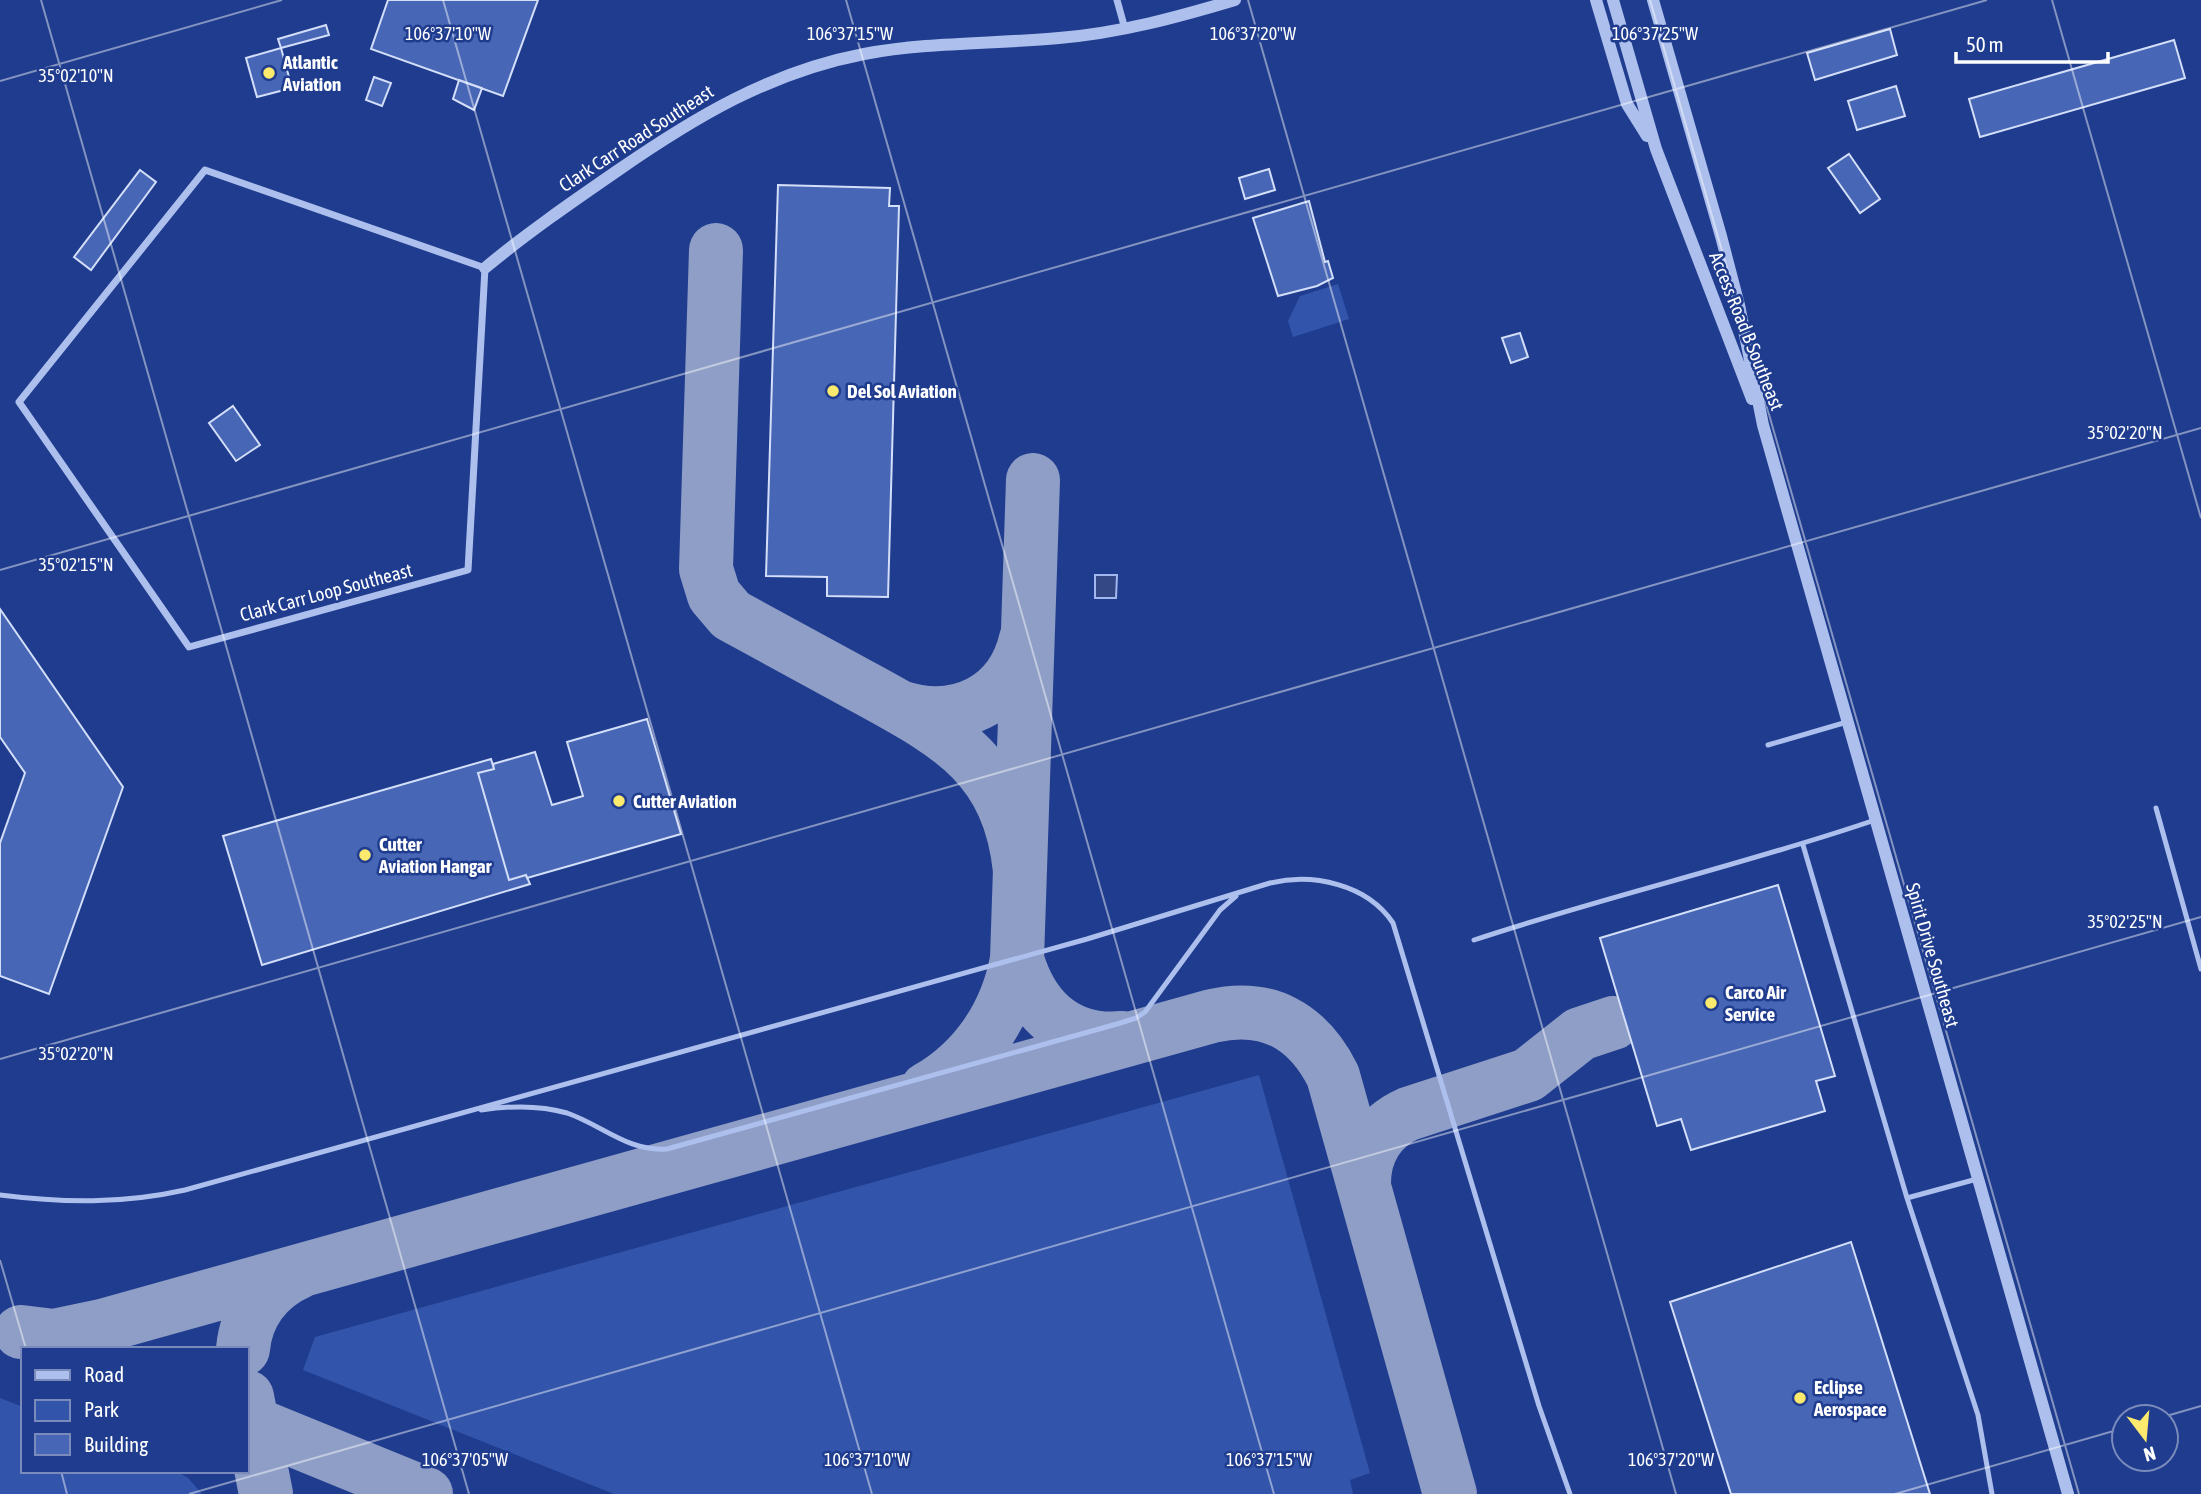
<svg xmlns="http://www.w3.org/2000/svg" width="2201" height="1494" font-family="'Asap Condensed',sans-serif">
<style>
.green{fill:#3255ab}
.water{fill:#334885;stroke:#a1b7ee;stroke-width:2}
.lines{fill:none;stroke-linecap:round;stroke-linejoin:round}
.taxiway{stroke:#8f9ec6;stroke-width:54}
.building{fill:#4766b5;stroke:#d3def9;stroke-width:2}
.service{stroke:#adbfed;stroke-width:5}
.minor{stroke:#adbfed;stroke-width:7}
.tertiary{stroke:#adbfed;stroke-width:12}
.ticks{fill:none;stroke:#fff;stroke-width:2;stroke-opacity:0.45}
.poi-dot{fill:#fbea6d;stroke:#1f3c8e;stroke-width:2.5}
.labels{text-anchor:middle;dominant-baseline:central;stroke-width:5;stroke-linejoin:round;paint-order:stroke}
.poi-label{font-size:19px;font-weight:bold;fill:#fff;stroke:#1f3c8e;text-anchor:start}
.street-label{font-size:19px;fill:#fff;stroke:#1f3c8e}
.ticks-label{font-size:18px;text-anchor:middle;fill:#fff;stroke:#1f3c8e;stroke-width:5;stroke-linejoin:round;paint-order:stroke}
</style>
<rect width="100%" height="100%" fill="#1f3c8e"/>
<!-- green -->
<path class="green" d="M 1338,284 L 1349,319 L 1293,337 L 1288,321 L 1300,296 Z
M 1259,1075 L 1370,1473 L 1350,1480 L 1353,1494 L 614,1494 L 303,1370 L 315,1337 Z
M 0,1398 L 23,1407 L 23,1471 L 176,1471 L 188,1478 L 202,1494 L 0,1494 Z"/>
<!-- water -->
<path class="water" d="M 1095,575 L 1117,575 L 1116,598 L 1095,598 Z"/>
<g class="lines">
<!-- taxiway -->
<path class="taxiway" d="M 716,250 L 706,569 L 714,595 L 731,615 C 775,639 819,663 863,687 C 947,733 1009,764 1020,871
M 899,707 C 957,726 1012,700 1026,639
M 1017,959 C 1032,1010 1067,1043 1122,1038
M 927,1089 C 976,1061 1007,1014 1017,959 L 1033,480
M 1364,1187 C 1363,1154 1377,1128 1408,1114 L 1528,1075 L 1580,1034 L 1613,1023
M 21,1332 L 54,1336 L 102,1326 L 1212,1016 C 1268,1003 1308,1026 1333,1076 L 1450,1494
M 243,1349 C 246,1314 267,1286 299,1272
M 247,1397 L 266,1494
M 247,1421 L 426,1494"/>
</g>
<!-- building -->
<path class="building" d="M 388,0 L 538,0 L 503,96 L 371,49 Z
M 326,25 L 329,35 L 281,48 L 278,39 Z
M 1890,29 L 1897,55 L 1815,80 L 1807,53 Z
M 2174,40 L 2185,78 L 1980,137 L 1969,99 Z
M 281,48 L 292,88 L 257,97 L 246,58 Z
M 281,48 L 292,88 L 257,97 L 246,58 Z
M 374,77 L 391,83 L 382,106 L 366,100 Z
M 459,80 L 482,88 L 474,110 L 453,99 Z
M 1896,86 L 1905,116 L 1857,130 L 1848,101 Z
M 1849,154 L 1880,199 L 1860,213 L 1828,168 Z
M 1269,169 L 1275,190 L 1245,199 L 1239,178 Z
M 140,170 L 156,182 L 91,270 L 74,257 Z
M 778,185 L 890,188 L 889,206 L 899,206 L 888,597 L 827,596 L 827,577 L 766,576 Z
M 1309,201 L 1325,262 L 1328,261 L 1333,278 L 1317,286 L 1278,296 L 1253,218 Z
M 1520,333 L 1528,357 L 1511,363 L 1502,338 Z
M 233,406 L 260,445 L 236,461 L 209,423 Z
M 0,609 L 123,787 L 49,994 L 0,976 L 0,843 L 25,773 L 0,737 Z
M 647,719 L 681,834 L 527,878 L 526,875 L 509,880 L 478,773 L 494,769 L 493,764 L 535,752 L 552,805 L 583,796 L 567,742 Z
M 491,759 L 494,769 L 478,773 L 509,880 L 526,875 L 530,884 L 262,965 L 223,836 Z
M 1778,885 L 1835,1076 L 1816,1081 L 1825,1111 L 1691,1150 L 1681,1119 L 1657,1126 L 1600,938 Z
M 1851,1242 L 1930,1494 L 1731,1494 L 1670,1302 Z"/>
<g class="lines">
<!-- service -->
<path class="service" d="M 1768,745 L 1847,722
M 2156,808 L 2201,969
M 1803,845 L 1907,1198 L 1978,1415 L 1992,1494
M 1474,940 C 1607,896 1743,865 1875,820
M 481,1110 C 508,1106 540,1105 567,1113 C 602,1125 628,1152 667,1149 L 1117,1024 L 1136,1018 L 1145,1012 L 1220,910 L 1236,896
M 0,1195 C 63,1203 123,1204 185,1190 L 1087,939 L 1270,883 C 1313,873 1367,884 1393,923 L 1539,1406 L 1570,1494
M 1907,1198 L 1977,1179"/>
<!-- minor -->
<path class="minor" d="M 1117,0 L 1125,29
M 205,170 L 485,268 L 468,570 L 189,647 L 19,402 Z"/>
<!-- tertiary -->
<path class="tertiary" d="M 1596,0 L 1627,104 L 1647,136
M 1613,0 L 1656,149 L 1752,399
M 1653,0 L 1721,236 L 1739,305 L 1763,425 L 2068,1494
M 485,268 C 527,233 572,202 617,171 C 695,117 770,72 864,54 C 928,42 994,44 1059,38 C 1120,33 1178,17 1235,0"/>
</g>
<!-- ticks -->
<path class="ticks" d="M 41,0 L 469,1494M 443,0 L 872,1494M 846,0 L 1274,1494M 1248,0 L 1676,1494M 1650,0 L 2079,1494M 2052,0 L 2201,518M 0,81 L 282,0M 0,570 L 1987,0M 0,1059 L 2201,428M 0,1260 L 26,1349M 2163,1417 L 2201,1406M 61,1471 L 67,1494M 189,1494 L 2201,917M 1895,1494 L 2124,1428"/>
<!-- markers -->
<g class="poi-dot">
<circle cx="269" cy="73" r="7"/>
<circle cx="833" cy="391" r="7"/>
<circle cx="619" cy="801" r="7"/>
<circle cx="365" cy="855" r="7"/>
<circle cx="1711" cy="1003" r="7"/>
<circle cx="1800" cy="1398" r="7"/>
</g>
<g class="labels">
<!-- poi labels -->
<g class="poi-label">
<text x="283" y="62">Atlantic<tspan x="283" dy="22">Aviation</tspan></text>
<text x="847" y="391">Del Sol Aviation</text>
<text x="633" y="801">Cutter Aviation</text>
<text x="379" y="844">Cutter<tspan x="379" dy="22">Aviation Hangar</tspan></text>
<text x="1725" y="992">Carco Air<tspan x="1725" dy="22">Service</tspan></text>
<text x="1814" y="1387">Eclipse<tspan x="1814" dy="22">Aerospace</tspan></text>
</g>
<!-- street labels -->
<g class="street-label">
<text transform="translate(636 138) rotate(-33)">Clark Carr Road Southeast</text>
<text transform="translate(1747 331) rotate(68)">Access Road B Southeast</text>
<text transform="translate(326 592) rotate(-15)">Clark Carr Loop Southeast</text>
<text transform="translate(1933 955) rotate(74)">Spirit Drive Southeast</text>
</g>
</g>
<g class="ticks-label">
<text x="448" y="40">106°37'10"W</text>
<text x="850" y="40">106°37'15"W</text>
<text x="1253" y="40">106°37'20"W</text>
<text x="1655" y="40">106°37'25"W</text>
<text x="76" y="82">35°02'10"N</text>
<text x="2125" y="439">35°02'20"N</text>
<text x="76" y="571">35°02'15"N</text>
<text x="2125" y="928">35°02'25"N</text>
<text x="76" y="1060">35°02'20"N</text>
<text x="465" y="1466">106°37'05"W</text>
<text x="867" y="1466">106°37'10"W</text>
<text x="1269" y="1466">106°37'15"W</text>
<text x="1671" y="1466">106°37'20"W</text>
</g>
<!-- legend -->
<rect x="21" y="1347" width="228" height="126" fill="#1f3c8e" stroke="#798abb" stroke-width="2"/>
<rect x="35" y="1370" width="35" height="10" fill="#adbfed" stroke="#798abb" stroke-width="2"/>
<text x="84" y="1382" font-size="21" fill="#ffffff">Road</text>
<rect x="35" y="1400" width="35" height="21" fill="#3255ab" stroke="#798abb" stroke-width="2"/>
<text x="84" y="1417" font-size="21" fill="#ffffff">Park</text>
<rect x="35" y="1434" width="35" height="21" fill="#4766b5" stroke="#798abb" stroke-width="2"/>
<text x="84" y="1452" font-size="21" fill="#ffffff">Building</text>
<!-- north arrow -->
<g transform="translate(2145 1438) rotate(164)"><circle r="33" fill="#1f3c8e" stroke="#798abb" stroke-width="2"/>
<path d="M0-5L12 26L0 18L-12 26Z" fill="#fbea6d"/>
<text y="-10" font-size="19" font-weight="bold" text-anchor="middle" fill="#ffffff">N</text>
</g>
<!-- scale -->
<path d="M1956 52v10h152v-10" fill="none" stroke="#ffffff" stroke-width="3.5"/>
<text x="1966" y="52" font-size="21" fill="#ffffff" stroke="#1f3c8e" stroke-width="5" paint-order="stroke">50 m</text>
</svg>
